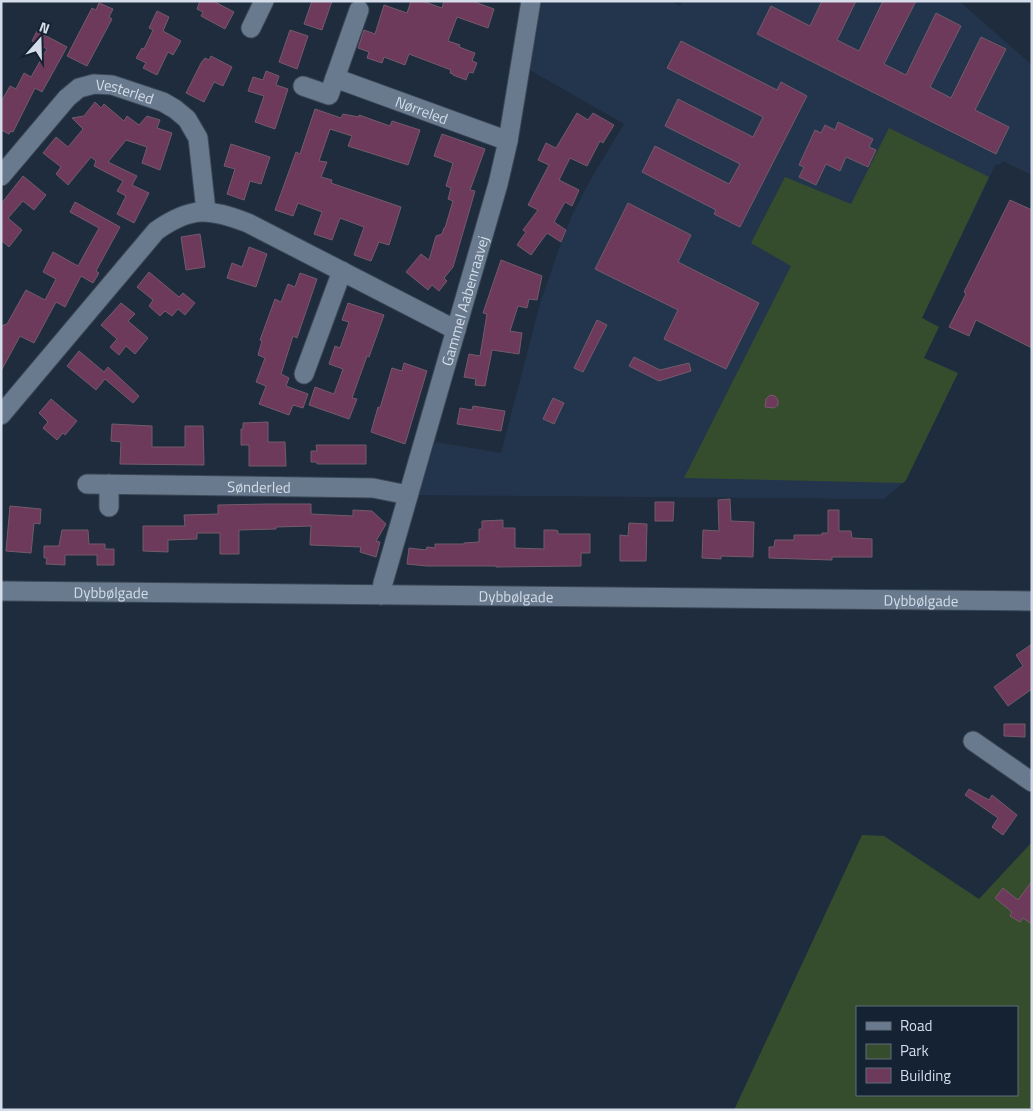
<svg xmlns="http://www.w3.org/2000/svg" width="1033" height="1111" font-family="'Titillium Web',sans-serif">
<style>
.built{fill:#23354d}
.green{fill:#354d2d;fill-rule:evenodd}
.building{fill:#6d3a5b;stroke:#735b6a}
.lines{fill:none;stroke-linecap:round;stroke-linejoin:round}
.minor-casing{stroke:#3c4857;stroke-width:21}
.minor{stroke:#697a8f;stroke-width:19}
.labels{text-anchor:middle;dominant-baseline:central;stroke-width:4;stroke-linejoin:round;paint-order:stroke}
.street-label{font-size:15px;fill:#d4dde9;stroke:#142233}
</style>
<rect width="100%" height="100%" fill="#1e2c3d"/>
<!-- built -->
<path class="built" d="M 542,1 L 671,1 L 680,6 L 683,1 L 959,1 L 1032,65 L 1032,175 L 1002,161 L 1000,165 L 996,164 L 922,318 L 939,327 L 924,358 L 958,373 L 906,480 L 884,499 L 419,495 L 435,442 L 501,453 L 541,300 L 559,249 L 573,213 L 592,177 L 624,124 L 530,70 Z"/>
<!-- green -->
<path class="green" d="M 889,128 L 989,177 L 922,318 L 939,327 L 924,358 L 958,373 L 906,480 L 903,483 L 684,478 L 791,266 L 751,243 L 785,177 L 851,204 Z
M 862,835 L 884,836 L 979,899 L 1032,842 L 1032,1110 L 734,1110 ZM 857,1007 L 1017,1007 L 1017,1095 L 857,1095 Z"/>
<!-- building -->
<path class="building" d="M 200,1 L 213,1 L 234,12 L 225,29 L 201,16 L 203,12 L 197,9 Z
M 312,1 L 332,1 L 322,30 L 304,24 Z
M 411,1 L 422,1 L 442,8 L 444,1 L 472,1 L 494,9 L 488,28 L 457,17 L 448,41 L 460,45 L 459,47 L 475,53 L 472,61 L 477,63 L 473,73 L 469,72 L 466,80 L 453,75 L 453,74 L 450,73 L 451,70 L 409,54 L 405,65 L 384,57 L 382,63 L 367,58 L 369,52 L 358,48 L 364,30 L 375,34 L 384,5 L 407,13 Z
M 822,1 L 856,1 L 837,40 L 859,51 L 883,1 L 916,1 L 884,64 L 906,75 L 936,13 L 961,26 L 930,87 L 951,98 L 981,37 L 1006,49 L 975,110 L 1009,127 L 996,154 L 757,34 L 771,6 L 810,26 Z
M 99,3 L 113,9 L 109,17 L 112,19 L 87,66 L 67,56 L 92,8 L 96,10 Z
M 157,11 L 169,17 L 163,31 L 181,41 L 173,55 L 168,52 L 157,75 L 143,68 L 146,63 L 136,58 L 142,48 L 144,49 L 153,30 L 149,28 Z
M 290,30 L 308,36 L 297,69 L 279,62 Z
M 37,31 L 67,47 L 42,92 L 35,88 L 13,132 L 11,131 L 9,134 L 1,130 L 1,102 L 10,86 L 16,89 L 24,73 L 31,77 L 47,49 L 32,41 Z
M 681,41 L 777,90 L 781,82 L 807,96 L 740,227 L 714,214 L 716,210 L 642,172 L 655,146 L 729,184 L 740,164 L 665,126 L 678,99 L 753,137 L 763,117 L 667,68 Z
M 211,56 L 232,67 L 223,86 L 214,82 L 204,102 L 186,93 L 201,63 L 205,58 L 209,60 Z
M 266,71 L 279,76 L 276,85 L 288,89 L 275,129 L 255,122 L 264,96 L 248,91 L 253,77 L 263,80 Z
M 95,102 L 101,108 L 104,104 L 124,121 L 127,116 L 139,125 L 147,116 L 160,120 L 157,128 L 172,133 L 160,170 L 142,163 L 147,147 L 126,140 L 108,162 L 137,176 L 132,185 L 149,193 L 134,223 L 117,214 L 126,196 L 117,191 L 123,181 L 94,166 L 96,161 L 91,157 L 68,185 L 56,174 L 61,167 L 43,153 L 56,137 L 68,147 L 83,129 L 72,118 L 84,116 Z
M 315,109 L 341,118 L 343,114 L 359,117 L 359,115 L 390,126 L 392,121 L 420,130 L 408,165 L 348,146 L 352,136 L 330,129 L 319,161 L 327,162 L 321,177 L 332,180 L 331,183 L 401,207 L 389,245 L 379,242 L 371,261 L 354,255 L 364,227 L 340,218 L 332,240 L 314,234 L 322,212 L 298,203 L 293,216 L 275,210 L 296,152 L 300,154 Z
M 577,113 L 588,120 L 593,113 L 614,125 L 603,143 L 600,141 L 587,166 L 570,158 L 559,180 L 579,190 L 572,206 L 565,202 L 554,222 L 566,230 L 561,242 L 547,233 L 531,255 L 517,245 L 526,232 L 523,230 L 538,210 L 528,205 L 549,165 L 538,160 L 546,143 L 556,148 Z
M 838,122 L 873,139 L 869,147 L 876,150 L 868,167 L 846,157 L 840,171 L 826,164 L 816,185 L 799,177 L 804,167 L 799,165 L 815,130 L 821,133 L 825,125 L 835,130 Z
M 442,134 L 485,149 L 470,190 L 475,191 L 453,267 L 444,278 L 447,281 L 439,291 L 432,285 L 428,290 L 406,272 L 421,254 L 429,260 L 436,236 L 442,234 L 444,228 L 445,228 L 453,201 L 448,199 L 451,188 L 446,186 L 453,163 L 434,156 Z
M 231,144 L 270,157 L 261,184 L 250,181 L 244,200 L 227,194 L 235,169 L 224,166 Z
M 23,176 L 46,195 L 34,210 L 23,201 L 8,218 L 22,230 L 9,247 L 1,240 L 1,204 Z
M 1010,200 L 1032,210 L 1032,348 L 976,320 L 969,336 L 949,327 L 966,294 L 964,292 Z
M 75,202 L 120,227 L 96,271 L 99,273 L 93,283 L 81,276 L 65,307 L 56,302 L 34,343 L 20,336 L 1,371 L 1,326 L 7,324 L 26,290 L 45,300 L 56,279 L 43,272 L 53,252 L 78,266 L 99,228 L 70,212 Z
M 628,203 L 691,235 L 678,262 L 759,303 L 726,369 L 664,339 L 678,310 L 595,269 Z
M 200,234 L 205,267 L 186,270 L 181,237 Z
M 249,247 L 267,254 L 256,287 L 227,278 L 232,263 L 242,267 Z
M 501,260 L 542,276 L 537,300 L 529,299 L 527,308 L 518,306 L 510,331 L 522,333 L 519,354 L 492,350 L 485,386 L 475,385 L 476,379 L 464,377 L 469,354 L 480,356 L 487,314 L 483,313 Z
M 149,272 L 179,297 L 183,293 L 195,303 L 185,315 L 178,309 L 172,316 L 165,311 L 160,316 L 149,306 L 153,300 L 137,287 Z
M 300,273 L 317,279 L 297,338 L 293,336 L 281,374 L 289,378 L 286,386 L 308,394 L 303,408 L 293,405 L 289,415 L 259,404 L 266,386 L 256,382 L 265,358 L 258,355 L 262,341 L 260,340 L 275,299 L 281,302 L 288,284 L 295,287 Z
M 121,303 L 135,314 L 128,321 L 148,338 L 135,354 L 126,346 L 119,355 L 110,347 L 117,339 L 101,325 Z
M 348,303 L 384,315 L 369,357 L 367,356 L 352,398 L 357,399 L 349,419 L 309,405 L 315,387 L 334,394 L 343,369 L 329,364 L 335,346 L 340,348 L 349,322 L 342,320 Z
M 597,320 L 607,325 L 583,372 L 574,368 Z
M 79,351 L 104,372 L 108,367 L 139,396 L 133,403 L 105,379 L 96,390 L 67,366 Z
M 634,357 L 660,370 L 689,363 L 691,371 L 659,381 L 629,366 Z
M 404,363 L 427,371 L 405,444 L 371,432 L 378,407 L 380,408 L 392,368 L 402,371 Z
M 770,395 L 775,396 L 778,400 L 778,405 L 774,408 L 765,407 L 766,399 Z
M 553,398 L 564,403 L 554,424 L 543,419 Z
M 51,399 L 77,421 L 65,435 L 63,433 L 57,440 L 43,428 L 48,422 L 39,413 Z
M 473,406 L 505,411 L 501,431 L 457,424 L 460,408 L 472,410 Z
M 268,422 L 268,442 L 285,442 L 286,466 L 249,466 L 249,445 L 241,445 L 241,429 L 243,429 L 243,423 Z
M 112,424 L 152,426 L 152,447 L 185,447 L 185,426 L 203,426 L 204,465 L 120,464 L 121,442 L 111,441 Z
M 316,445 L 366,445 L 366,464 L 317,464 L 317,462 L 311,462 L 311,451 L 317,451 Z
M 730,499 L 731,521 L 754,522 L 753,557 L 721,556 L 721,559 L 702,558 L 703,530 L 719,531 L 718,500 Z
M 655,502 L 674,502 L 673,521 L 655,521 Z
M 267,504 L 311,504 L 311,514 L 353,516 L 353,510 L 372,511 L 386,524 L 376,541 L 380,542 L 376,557 L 360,552 L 361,547 L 310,545 L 311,526 L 276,527 L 276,529 L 239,530 L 239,554 L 220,554 L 220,533 L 197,533 L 197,539 L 168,540 L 168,552 L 143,551 L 143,526 L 185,526 L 184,515 L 218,514 L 218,505 Z
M 10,506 L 41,509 L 40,524 L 34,523 L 31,553 L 6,551 Z
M 828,510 L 839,510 L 839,531 L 851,531 L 852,538 L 872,539 L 872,557 L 832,557 L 832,560 L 769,558 L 769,547 L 774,547 L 775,540 L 794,540 L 794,535 L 822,535 L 822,533 L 828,533 Z
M 503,520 L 503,528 L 515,528 L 515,548 L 544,549 L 544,530 L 555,530 L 558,531 L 558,534 L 590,534 L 590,553 L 581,553 L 581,566 L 496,567 L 496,566 L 427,566 L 407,564 L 409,548 L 426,550 L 427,547 L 435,548 L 435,544 L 464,544 L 464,543 L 479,542 L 479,529 L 482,529 L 482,521 Z
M 629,523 L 647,524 L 646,561 L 620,561 L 620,535 L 628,536 Z
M 62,530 L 88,530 L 89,544 L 105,544 L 105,549 L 114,549 L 114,565 L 97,565 L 97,555 L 65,555 L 65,565 L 46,564 L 47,558 L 44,558 L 44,546 L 59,546 Z
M 1032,644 L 1032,689 L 1008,706 L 994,687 L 1023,666 L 1016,655 Z
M 1004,724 L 1025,724 L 1025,737 L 1004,736 Z
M 969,789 L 989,800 L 992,795 L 1017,815 L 1003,835 L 992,827 L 998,818 L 965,795 Z
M 1032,881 L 1032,924 L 1023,918 L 1020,922 L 1010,916 L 1012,912 L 995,898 L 1003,888 L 1018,900 Z"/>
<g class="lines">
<defs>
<g id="minor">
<path d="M 251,28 L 264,1"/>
<path d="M 335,78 L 359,10"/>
<path id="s1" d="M 303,86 L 329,95 L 335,78 L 508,141"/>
<path id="s2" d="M 1,176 L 67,98 L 79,88 L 94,84 L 112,85 L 163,102 L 175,109 L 187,119 L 198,138 L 206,211"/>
<path d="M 304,374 L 342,271"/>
<path d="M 1,415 L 156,231 C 191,206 209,208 248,223 L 456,330"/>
<path id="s3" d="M 87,484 L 373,488 L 408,495"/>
<path d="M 109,507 L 109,484"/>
<path id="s4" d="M 1,591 L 1032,601"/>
<path id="s5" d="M 381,595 L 383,583 L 498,184 L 508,141 L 531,1"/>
<path d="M 973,741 L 1032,782"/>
</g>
</defs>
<!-- minor casing -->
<use href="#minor" class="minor-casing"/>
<!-- minor -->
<use href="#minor" class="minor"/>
</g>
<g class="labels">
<!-- street labels -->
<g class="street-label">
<text stroke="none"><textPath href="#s2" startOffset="165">Vesterled</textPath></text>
<text stroke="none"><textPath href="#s1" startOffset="138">Nørreled</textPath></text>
<text stroke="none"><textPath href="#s5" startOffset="306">Gammel Aabenraavej</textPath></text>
<text stroke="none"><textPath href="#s3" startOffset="172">Sønderled</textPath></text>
<text stroke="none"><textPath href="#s4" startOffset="110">Dybbølgade</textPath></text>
<text stroke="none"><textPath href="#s4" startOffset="515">Dybbølgade</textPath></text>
<text stroke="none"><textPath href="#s4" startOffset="920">Dybbølgade</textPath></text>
</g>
</g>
<!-- border -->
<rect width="1033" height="1111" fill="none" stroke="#d4dde9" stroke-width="5"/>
<!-- legend -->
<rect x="856" y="1006" width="162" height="90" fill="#142233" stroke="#616d7c"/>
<rect x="866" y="1022" width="25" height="8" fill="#697a8f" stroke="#616d7c"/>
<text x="900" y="1031" font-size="15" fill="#d4dde9">Road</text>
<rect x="866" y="1044" width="25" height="15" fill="#354d2d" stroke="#616d7c"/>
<text x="900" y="1056" font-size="15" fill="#d4dde9">Park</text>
<rect x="866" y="1068" width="25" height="15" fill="#6d3a5b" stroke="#616d7c"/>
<text x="900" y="1081" font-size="15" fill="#d4dde9">Building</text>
<!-- north arrow -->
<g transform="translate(40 40) rotate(20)" stroke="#142233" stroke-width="4" paint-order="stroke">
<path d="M0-4L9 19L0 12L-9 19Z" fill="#d4dde9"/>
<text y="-8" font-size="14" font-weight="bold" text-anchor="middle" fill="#d4dde9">N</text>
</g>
</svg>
